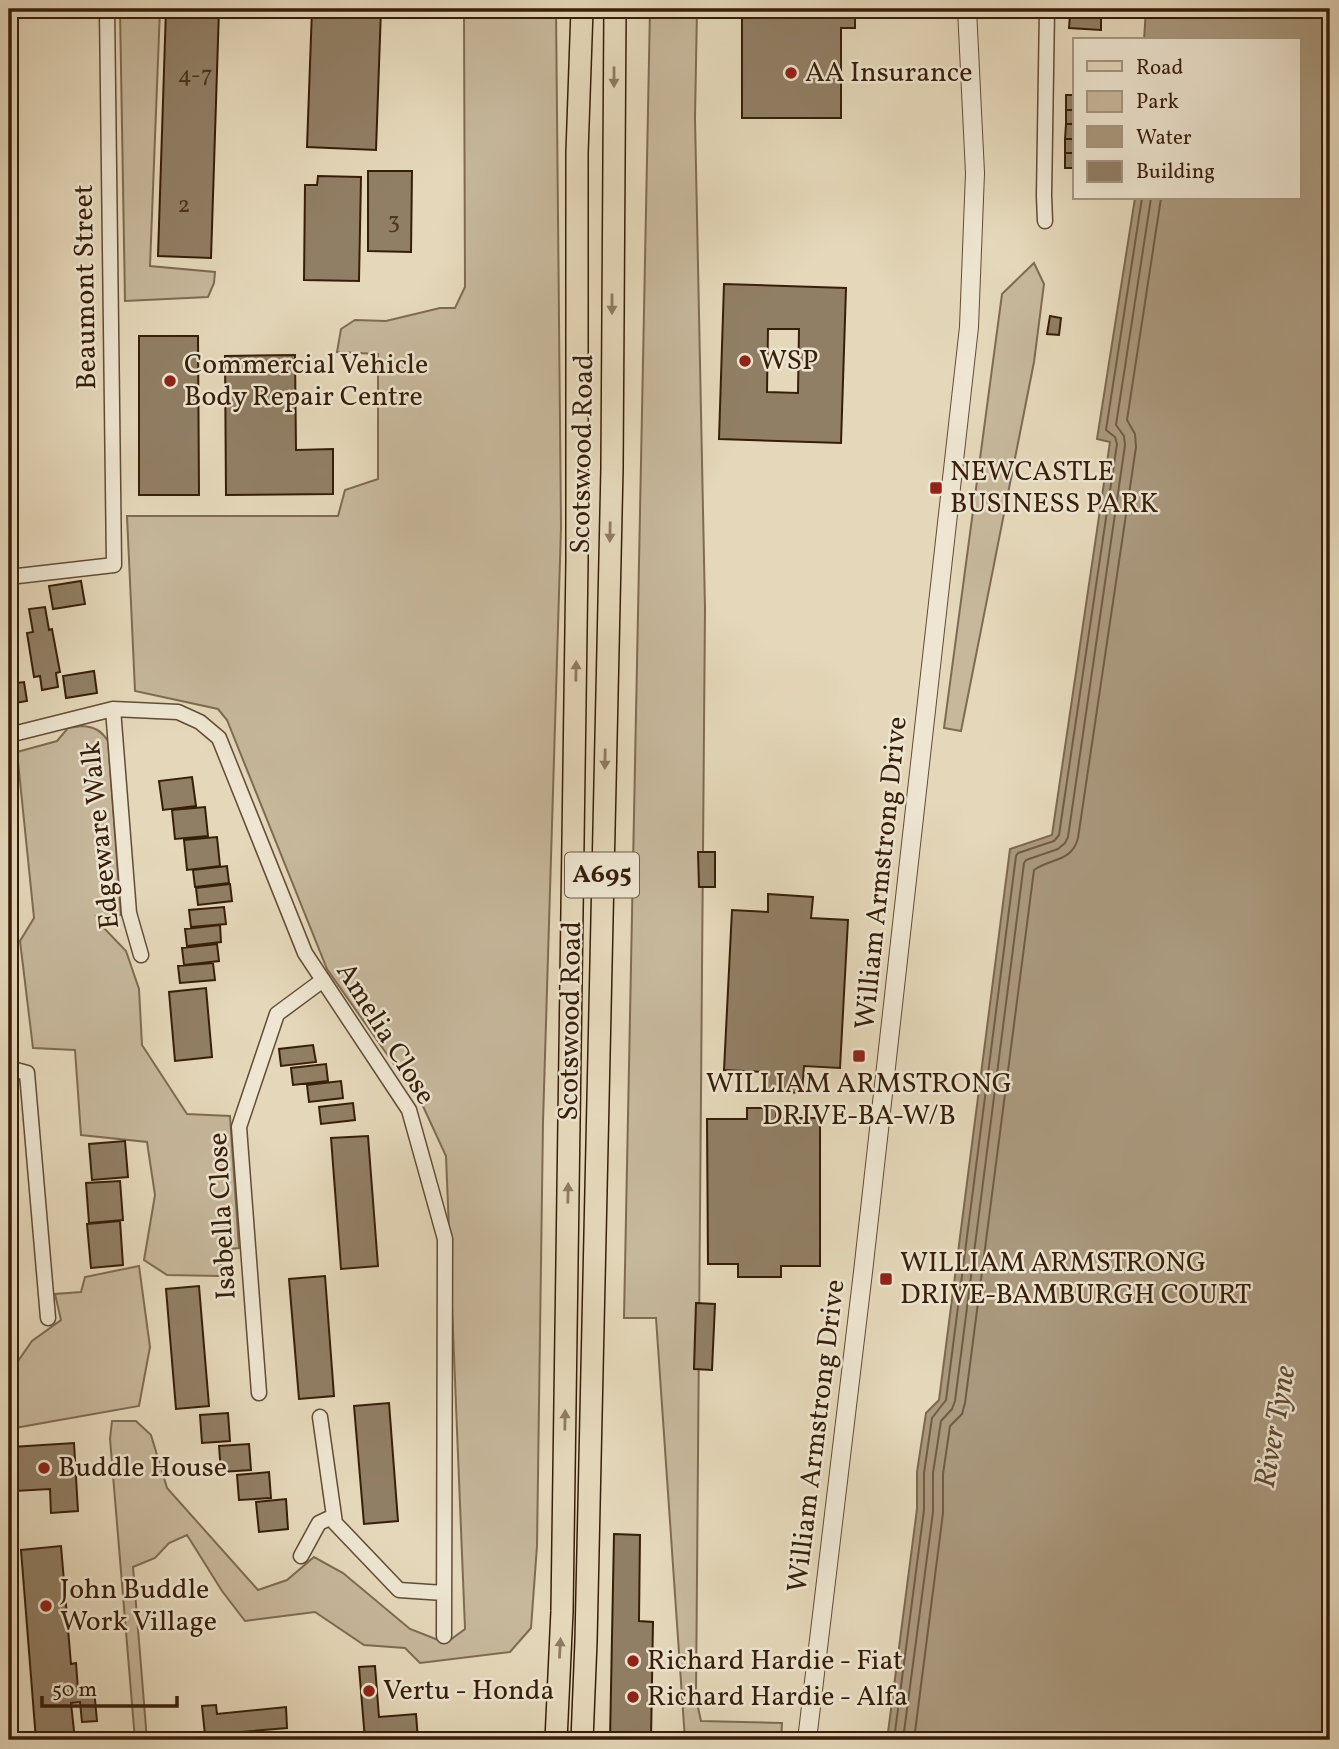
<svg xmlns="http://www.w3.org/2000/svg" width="1339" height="1749" font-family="Vollkorn,serif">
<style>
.green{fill:#c7b89c;stroke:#7f6b52;stroke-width:2}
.water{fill:#aa997e;stroke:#7c684f;stroke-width:2}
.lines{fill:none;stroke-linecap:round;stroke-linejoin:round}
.shore{stroke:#705c44;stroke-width:2}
.building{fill:#917f65;stroke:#371e09;stroke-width:2;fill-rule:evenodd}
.minor-casing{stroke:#624c35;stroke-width:17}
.tertiary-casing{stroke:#624c35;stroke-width:20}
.primary-casing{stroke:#371e09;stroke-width:24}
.minor{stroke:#eee6d2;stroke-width:14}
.tertiary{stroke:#eee6d2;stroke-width:18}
.primary{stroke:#e5d8ba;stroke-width:21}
.oneway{fill:#8e7b62}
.poi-dot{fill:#8f2418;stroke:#eee6d2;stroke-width:2.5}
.labels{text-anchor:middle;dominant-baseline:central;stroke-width:5;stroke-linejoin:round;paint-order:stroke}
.number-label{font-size:24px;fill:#4e3620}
.shield{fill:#eee6d2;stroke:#6e5a45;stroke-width:2}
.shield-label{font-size:26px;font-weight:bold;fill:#371e09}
.poi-label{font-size:28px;fill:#371e09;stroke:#eee6d2;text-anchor:start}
.street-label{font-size:28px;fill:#371e09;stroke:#eee6d2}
.water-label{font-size:30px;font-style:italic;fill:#5f4932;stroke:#eee6d2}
</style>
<rect width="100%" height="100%" fill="#e5d8ba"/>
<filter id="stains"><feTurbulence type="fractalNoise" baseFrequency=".00286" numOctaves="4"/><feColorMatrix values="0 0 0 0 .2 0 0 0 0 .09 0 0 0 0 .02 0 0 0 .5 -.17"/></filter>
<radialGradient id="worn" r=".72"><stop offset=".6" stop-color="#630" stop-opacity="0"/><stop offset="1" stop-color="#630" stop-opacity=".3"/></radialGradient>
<!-- green -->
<path class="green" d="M 120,9 L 160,9 L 150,266 L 215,272 L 214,283 L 208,297 L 125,301 Z
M 464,9 L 556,9 L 561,527 L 543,1122 L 537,1546 L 531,1628 L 510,1652 L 420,1663 L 405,1648 L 364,1645 L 315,1612 L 245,1621 L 222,1591 L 187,1535 L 169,1543 L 155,1558 L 133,1567 L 147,1740 L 135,1740 L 110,1439 L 112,1421 L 136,1421 L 151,1435 L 167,1488 L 258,1590 L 287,1580 L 314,1557 L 343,1573 L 410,1629 L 446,1643 L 465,1629 L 446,1156 L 422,1104 L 327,969 L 227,720 L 218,709 L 135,691 L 127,516 L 338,516 L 345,490 L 378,479 L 378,354 L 337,352 L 341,329 L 355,320 L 386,321 L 440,308 L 455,308 L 465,287 Z
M 650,9 L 697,9 L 695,118 L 705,608 L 696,1698 L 701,1721 L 782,1723 L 781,1740 L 685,1740 L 656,1318 L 624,1318 Z
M 1034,263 L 1044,284 L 1034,362 L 961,731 L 944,728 L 1002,294 Z
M 82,726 C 94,727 101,730 108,741 L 121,915 L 96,916 L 101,925 L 126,951 L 139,989 L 142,1045 L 187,1114 L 230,1116 L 239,1248 L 222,1250 L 220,1276 L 167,1275 L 144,1260 L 155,1195 L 147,1142 L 81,1135 L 75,1050 L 33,1048 L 20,941 L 34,918 L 17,752 L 57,741 L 68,728 Z
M 139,1266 L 150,1347 L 139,1406 L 9,1429 L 9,1374 L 32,1341 L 61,1320 L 55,1294 L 81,1292 L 85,1277 Z"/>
<!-- water -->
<path class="water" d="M 1146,9 L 1330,9 L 1330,1740 L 887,1740 L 917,1509 L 917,1472 L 926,1413 L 939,1400 L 1010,849 L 1052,835 L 1110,442 L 1097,439 L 1135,198 L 1299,198 L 1299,40 L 1144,40 Z"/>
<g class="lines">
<!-- shore -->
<path class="shore" d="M 894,1740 L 924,1510 L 924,1473 L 932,1418 L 946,1400 L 1016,856 L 1018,853 L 1054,841 L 1059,835 L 1117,444 L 1115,437 L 1106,430 L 1142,198
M 903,1740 L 933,1512 L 933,1473 L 941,1421 L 952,1409 L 955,1401 L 1024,863 L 1026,860 L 1058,849 L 1065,843 L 1068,837 L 1125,445 L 1124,436 L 1116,425 L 1151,198
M 914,1740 L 943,1513 L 943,1474 L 950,1426 L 962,1414 L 965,1403 L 1034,870 C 1051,858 1072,862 1078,838 L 1136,447 L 1135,434 L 1127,420 L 1161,198"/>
</g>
<!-- building -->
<path class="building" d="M 166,9 L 219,9 L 211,258 L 158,256 Z
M 312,9 L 381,9 L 376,150 L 307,147 Z
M 742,9 L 868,9 L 855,10 L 855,28 L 841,28 L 841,118 L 742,118 Z
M 1070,9 L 1102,9 L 1101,15 L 1070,14 Z
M 1070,14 L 1101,15 L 1101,30 L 1069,28 Z
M 1066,95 L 1075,95 L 1075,110 L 1066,110 Z
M 1066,110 L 1075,110 L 1075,124 L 1066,124 Z
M 1066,124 L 1075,124 L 1075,139 L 1065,139 Z
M 1065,139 L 1075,139 L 1075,153 L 1065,153 Z
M 1065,153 L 1075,153 L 1075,168 L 1065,168 Z
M 368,171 L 412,171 L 411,252 L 368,251 Z
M 318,176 L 361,177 L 359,281 L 304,280 L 305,185 L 317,185 Z
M 724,284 L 846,288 L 841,443 L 719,439 ZM 768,329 L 799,329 L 798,393 L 767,392 Z
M 1050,316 L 1061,318 L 1059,335 L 1047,334 Z
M 139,336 L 198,336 L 199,495 L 139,495 Z
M 295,355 L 296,450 L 333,449 L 333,494 L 226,495 L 225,356 Z
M 81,581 L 85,604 L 53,609 L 49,586 Z
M 45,607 L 49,630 L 52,629 L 60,672 L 56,673 L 58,687 L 42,690 L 40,676 L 34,677 L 27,633 L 33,632 L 29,609 Z
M 94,671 L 97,693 L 66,698 L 63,676 Z
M 24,682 L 27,701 L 9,704 L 9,684 Z
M 192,777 L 196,806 L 163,810 L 159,781 Z
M 205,807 L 208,836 L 175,839 L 172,810 Z
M 217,837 L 220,866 L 187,870 L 184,840 Z
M 698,852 L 715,852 L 715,887 L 699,887 Z
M 227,866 L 229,883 L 195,887 L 193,870 Z
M 230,884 L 232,901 L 198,905 L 196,888 Z
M 768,894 L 813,897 L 811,918 L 848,920 L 840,1068 L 804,1066 L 802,1093 L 763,1091 L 764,1072 L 724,1070 L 732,910 L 768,912 Z
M 224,907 L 226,924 L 191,927 L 189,910 Z
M 220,925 L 221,942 L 187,946 L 185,929 Z
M 217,944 L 219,961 L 184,965 L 182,948 Z
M 213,963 L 215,980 L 180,983 L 178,966 Z
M 206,988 L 212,1057 L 175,1061 L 169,992 Z
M 313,1045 L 316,1062 L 281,1066 L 279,1049 Z
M 326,1064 L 328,1081 L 293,1085 L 291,1068 Z
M 341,1081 L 343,1098 L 309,1102 L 307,1085 Z
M 353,1103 L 355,1120 L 321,1124 L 319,1107 Z
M 747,1108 L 777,1108 L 776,1118 L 820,1118 L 820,1266 L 781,1266 L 781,1277 L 738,1277 L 738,1264 L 708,1264 L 707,1119 L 747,1119 Z
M 368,1136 L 378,1266 L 341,1269 L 331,1138 Z
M 125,1141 L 128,1177 L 92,1180 L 89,1144 Z
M 120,1181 L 123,1220 L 89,1223 L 86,1183 Z
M 120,1221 L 123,1265 L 91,1268 L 87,1224 Z
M 325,1276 L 334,1396 L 299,1399 L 289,1279 Z
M 199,1286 L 209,1406 L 176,1409 L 166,1289 Z
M 696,1303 L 715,1304 L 712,1370 L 694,1369 Z
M 389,1403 L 398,1521 L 364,1524 L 354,1406 Z
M 228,1413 L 230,1441 L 202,1443 L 200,1415 Z
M 74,1443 L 78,1511 L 51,1513 L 50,1489 L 15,1491 L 12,1447 Z
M 249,1444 L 251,1470 L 221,1472 L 219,1446 Z
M 269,1472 L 271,1498 L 239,1500 L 237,1475 Z
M 286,1499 L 288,1529 L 259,1532 L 256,1502 Z
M 614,1534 L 640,1535 L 639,1621 L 653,1622 L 651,1740 L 610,1740 Z
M 61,1546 L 71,1664 L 76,1663 L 78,1690 L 94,1689 L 97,1721 L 82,1722 L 80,1702 L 71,1703 L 75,1740 L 36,1740 L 21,1550 Z
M 375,1666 L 379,1717 L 416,1714 L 418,1740 L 365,1740 L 359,1667 Z
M 216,1705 L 217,1714 L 286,1707 L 287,1728 L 205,1735 L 202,1706 Z"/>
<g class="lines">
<defs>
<path id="minor" d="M 1045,221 L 1044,196 L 1047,9
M 9,577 L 114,565 L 107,9
M 113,709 L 129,913 L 141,955
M 9,735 L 113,709 L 178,712 L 200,722 L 219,738 L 305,953 L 409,1110 L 445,1239 L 444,1636
M 9,1068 L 27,1073 L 48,1318
M 259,1393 L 239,1127 L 277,1014 L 323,980
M 320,1417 L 335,1523 L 399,1590 L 444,1593
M 301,1556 L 319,1523 L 334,1516"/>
<path id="tertiary" d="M 807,1740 L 863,1272 L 969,327 L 975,173 L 967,9"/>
<path id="primary" d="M 556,1740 L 562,1611 L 565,1402 L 577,560 L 577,153 L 582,9
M 582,1740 L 586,1641 L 612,468 L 615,9"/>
</defs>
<!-- minor casing -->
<use href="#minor" class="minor-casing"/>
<!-- tertiary casing -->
<use href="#tertiary" class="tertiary-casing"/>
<!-- primary casing -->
<use href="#primary" class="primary-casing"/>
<!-- minor -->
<use href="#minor" class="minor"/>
<!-- tertiary -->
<use href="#tertiary" class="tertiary"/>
<!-- primary -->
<use href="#primary" class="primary"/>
</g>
<!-- one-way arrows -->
<defs><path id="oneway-solid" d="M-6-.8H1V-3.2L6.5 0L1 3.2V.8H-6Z" transform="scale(1.75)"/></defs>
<g class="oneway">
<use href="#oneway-solid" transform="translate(614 77) rotate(90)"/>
<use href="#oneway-solid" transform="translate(612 304) rotate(90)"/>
<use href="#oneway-solid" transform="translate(610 532) rotate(91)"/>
<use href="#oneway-solid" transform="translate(576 671) rotate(-89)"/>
<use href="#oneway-solid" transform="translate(605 759) rotate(91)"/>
<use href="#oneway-solid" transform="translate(568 1193) rotate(-89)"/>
<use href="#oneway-solid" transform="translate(565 1420) rotate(-89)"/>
<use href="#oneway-solid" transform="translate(560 1648) rotate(-87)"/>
</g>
<!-- markers -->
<g class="poi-dot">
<circle cx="791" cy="73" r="7"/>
<circle cx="745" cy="361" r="7"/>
<circle cx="170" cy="381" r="7"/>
<rect x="929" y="481" width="14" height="14" rx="3.5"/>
<rect x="852" y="1049" width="14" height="14" rx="3.5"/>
<rect x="879" y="1272" width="14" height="14" rx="3.5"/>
<circle cx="44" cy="1468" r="7"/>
<circle cx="46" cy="1606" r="7"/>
<circle cx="633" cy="1661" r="7"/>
<circle cx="369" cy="1691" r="7"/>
<circle cx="633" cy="1697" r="7"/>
</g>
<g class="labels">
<!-- number labels -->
<g class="number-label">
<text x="195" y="76">4-7</text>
<text x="184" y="206">2</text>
<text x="394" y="222">3</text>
</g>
<!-- shield labels -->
<rect class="shield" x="565" y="852.5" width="74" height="45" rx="5"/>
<g class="shield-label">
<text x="602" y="875">A695</text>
</g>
<!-- poi labels -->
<g class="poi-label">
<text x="805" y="73">AA Insurance</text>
<text x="759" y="361">WSP</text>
<text x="184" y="365">Commercial Vehicle<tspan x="184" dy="32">Body Repair Centre</tspan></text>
<text x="950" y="472">NEWCASTLE<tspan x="950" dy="32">BUSINESS PARK</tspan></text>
<text x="859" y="1084" text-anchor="middle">WILLIAM ARMSTRONG<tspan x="859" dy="32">DRIVE-BA-W/B</tspan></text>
<text x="900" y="1263">WILLIAM ARMSTRONG<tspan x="900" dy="32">DRIVE-BAMBURGH COURT</tspan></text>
<text x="58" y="1468">Buddle House</text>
<text x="60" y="1590">John Buddle<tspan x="60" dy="32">Work Village</tspan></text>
<text x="647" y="1661">Richard Hardie - Fiat</text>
<text x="383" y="1691">Vertu - Honda</text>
<text x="647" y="1697">Richard Hardie - Alfa</text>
</g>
<!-- street labels -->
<g class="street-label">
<text transform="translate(86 287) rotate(-91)">Beaumont Street</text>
<text transform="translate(583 454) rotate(-89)">Scotswood Road</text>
<text transform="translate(101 835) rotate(-96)">Edgeware Walk</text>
<text transform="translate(882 873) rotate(-84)">William Armstrong Drive</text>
<text transform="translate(571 1021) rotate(-89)">Scotswood Road</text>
<text transform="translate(385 1034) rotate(58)">Amelia Close</text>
<text transform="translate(223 1216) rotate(-93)">Isabella Close</text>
<text transform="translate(817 1436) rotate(-83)">William Armstrong Drive</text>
</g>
<!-- water labels -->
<g class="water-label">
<text transform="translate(1276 1427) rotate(-80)">River Tyne</text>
</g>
</g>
<!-- margin -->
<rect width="1339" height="1749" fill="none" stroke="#e5d8ba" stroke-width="35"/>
<rect x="10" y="10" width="1318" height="1728" fill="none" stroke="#371e09" stroke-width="3.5"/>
<rect x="18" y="18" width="1304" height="1714" fill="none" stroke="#371e09" stroke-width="2"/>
<!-- legend -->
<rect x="1073" y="38" width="228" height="161" fill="#eee6d2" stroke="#a59682" stroke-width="2"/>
<rect x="1087" y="61" width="35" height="10" fill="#e5d8ba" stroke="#a59682" stroke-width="2"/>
<text x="1136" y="74" font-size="21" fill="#371e09">Road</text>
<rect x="1087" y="91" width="35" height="21" fill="#c7b89c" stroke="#a59682" stroke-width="2"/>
<text x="1136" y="108" font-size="21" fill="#371e09">Park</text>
<rect x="1087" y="126" width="35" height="21" fill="#aa997e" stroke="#a59682" stroke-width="2"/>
<text x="1136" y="144" font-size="21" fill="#371e09">Water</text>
<rect x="1087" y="161" width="35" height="21" fill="#917f65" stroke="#a59682" stroke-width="2"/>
<text x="1136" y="178" font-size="21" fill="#371e09">Building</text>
<!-- scale -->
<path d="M42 1696v10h135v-10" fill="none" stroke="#371e09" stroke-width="3.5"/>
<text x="52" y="1696" font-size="21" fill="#371e09" stroke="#eee6d2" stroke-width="5" paint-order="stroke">50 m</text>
<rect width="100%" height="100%" filter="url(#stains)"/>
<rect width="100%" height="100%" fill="url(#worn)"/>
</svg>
